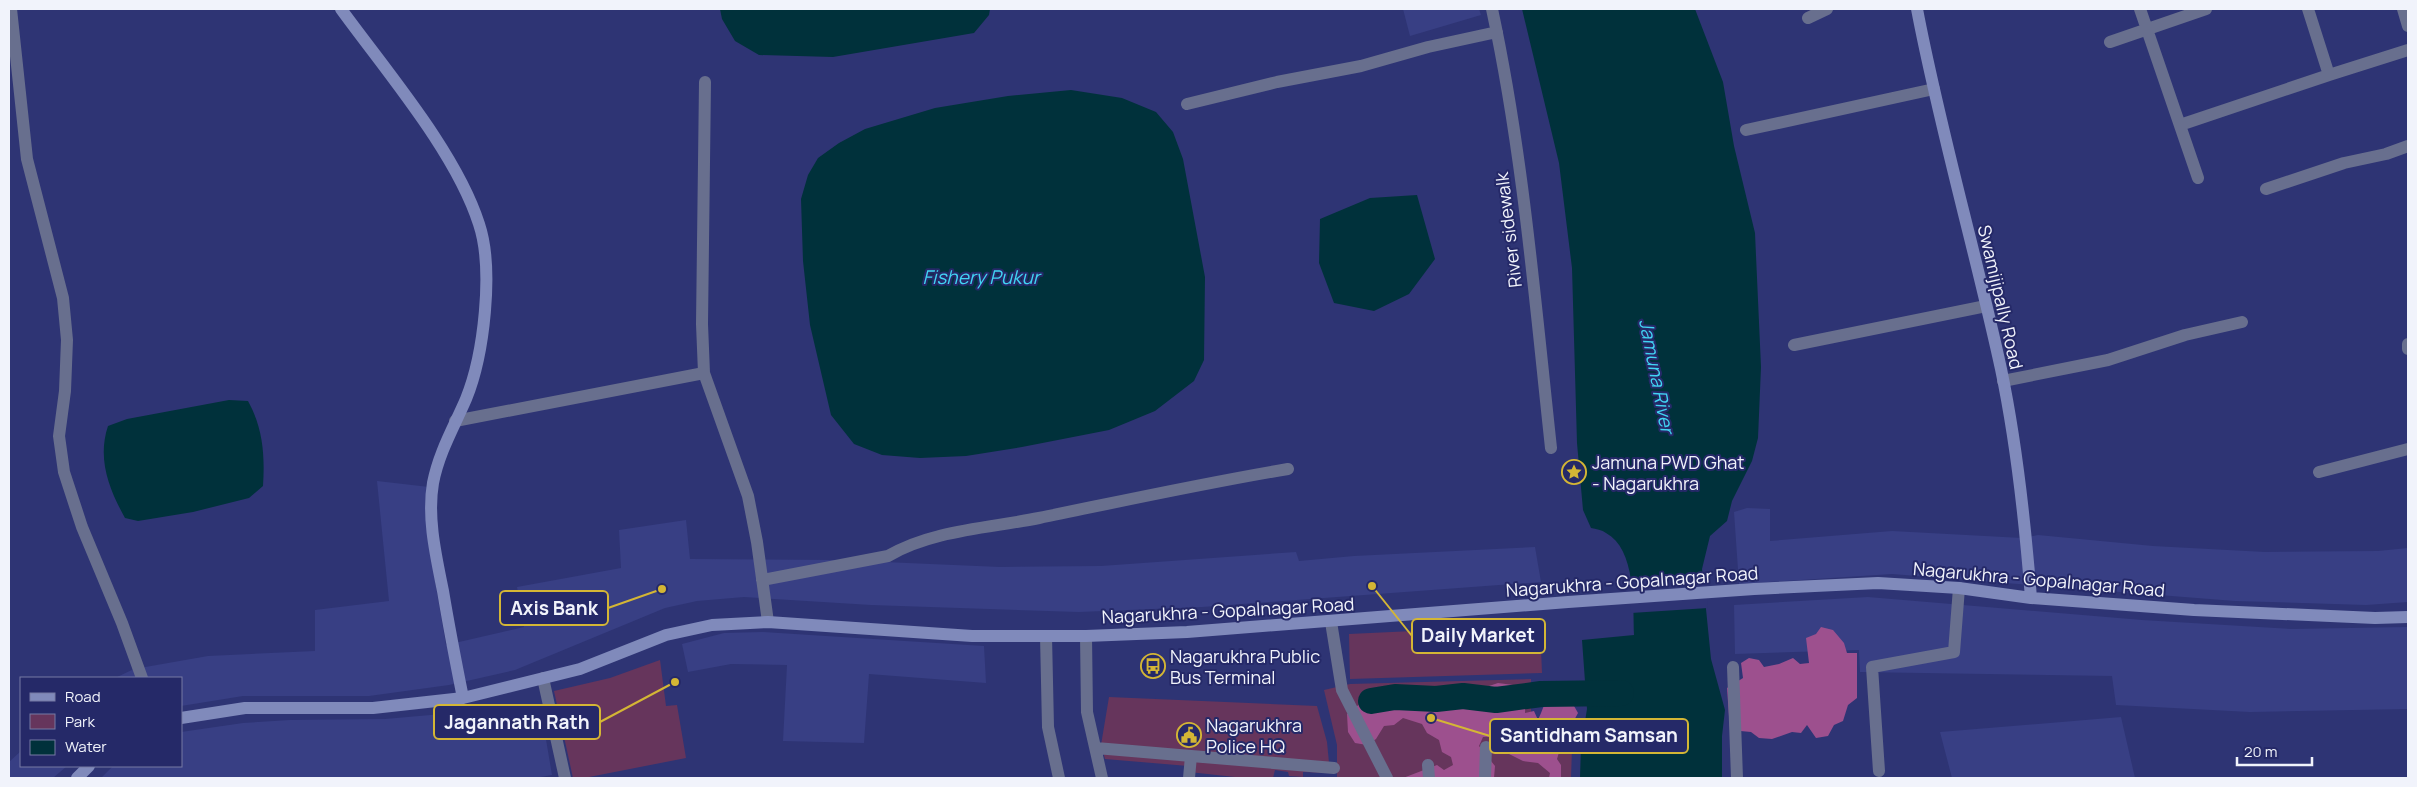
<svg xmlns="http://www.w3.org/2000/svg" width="2417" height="787" font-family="Manrope,sans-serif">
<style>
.built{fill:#383f84}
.green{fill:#66355c}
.forest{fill:#9d508e}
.water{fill:#00313b}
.pier{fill:#2e3474}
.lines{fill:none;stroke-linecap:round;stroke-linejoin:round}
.canal{stroke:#00313b;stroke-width:26}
.lane{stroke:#686f8e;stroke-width:12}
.street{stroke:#686f8e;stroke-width:12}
.secondary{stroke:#808abb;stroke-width:12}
.labels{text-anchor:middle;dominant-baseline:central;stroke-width:4;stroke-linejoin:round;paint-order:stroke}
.street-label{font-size:18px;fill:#f1f3fb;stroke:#252968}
.poi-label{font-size:18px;fill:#f1f3fb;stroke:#252968;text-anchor:start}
.water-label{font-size:19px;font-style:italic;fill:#41d4f3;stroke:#252968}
.leader{fill:none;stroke:#d4b635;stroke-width:2}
.callout-dot{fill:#d4b635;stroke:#252968;stroke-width:2}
.callout{fill:#252968;stroke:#d4b635;stroke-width:2}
.callout-label{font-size:19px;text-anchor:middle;font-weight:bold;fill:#f1f3fb}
</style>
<rect width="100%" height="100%" fill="#2e3474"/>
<!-- built -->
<path class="built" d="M 1403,9 L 1479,9 L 1481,15 L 1410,36 Z
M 377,481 L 429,487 L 435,581 L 446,645 L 524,627 L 517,587 L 621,568 L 619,530 L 686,520 L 690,559 L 838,560 L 1000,567 L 1101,566 L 1296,552 L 1299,561 L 1354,556 L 1535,547 L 1541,582 L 1202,607 L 1079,612 L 871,605 L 744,597 L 697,601 L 665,608 L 515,670 L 449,685 L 369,696 L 243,696 L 181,706 L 181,678 L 115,678 L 134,669 L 208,656 L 315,651 L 315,610 L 389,601 Z
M 1747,508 L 1770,509 L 1770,541 L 1892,531 L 2022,538 L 2038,535 L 2153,546 L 2265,552 L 2378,551 L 2408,548 L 2408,602 L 2366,605 L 2235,601 L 1892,574 L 1739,584 L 1734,512 Z
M 1868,597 L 2142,620 L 2292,629 L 2408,627 L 2408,709 L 2250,712 L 2116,705 L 2112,676 L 1860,672 L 1859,650 L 1735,654 L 1734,605 Z
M 763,632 L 984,646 L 986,683 L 869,674 L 864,743 L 783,741 L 787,665 L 731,664 L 688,672 L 682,644 L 724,633 Z
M 540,704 L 552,775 L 535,778 L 101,778 L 113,766 L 181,766 L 181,732 L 243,723 L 290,720 L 385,719 L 442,714 L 444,724 Z
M 2121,717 L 2135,778 L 1952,778 L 1940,732 Z
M 21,751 L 21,766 L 67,766 L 53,778 L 9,778 L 9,762 Z"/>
<!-- green -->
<path class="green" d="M 1540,625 L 1542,673 L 1350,679 L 1349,634 Z
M 660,660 L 666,706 L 677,705 L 686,758 L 584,778 L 573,778 L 554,691 L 610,678 Z
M 1531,679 L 1531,749 L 1572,749 L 1571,778 L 1337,778 L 1337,745 L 1324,690 L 1350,684 Z
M 1109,697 L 1317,706 L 1327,742 L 1330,773 L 1303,772 L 1303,777 L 1289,776 L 1288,772 L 1275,770 L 1273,778 L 1244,778 L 1189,772 L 1188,766 L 1105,759 L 1101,745 Z"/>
<!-- forest -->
<path class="forest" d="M 1821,627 L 1833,630 L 1844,643 L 1847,653 L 1857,653 L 1857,698 L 1848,705 L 1843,721 L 1834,725 L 1828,736 L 1816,738 L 1807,725 L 1801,733 L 1792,732 L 1772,739 L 1759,738 L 1751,732 L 1730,730 L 1727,688 L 1743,678 L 1741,663 L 1749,658 L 1759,660 L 1764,667 L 1779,664 L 1793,658 L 1800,664 L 1809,663 L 1806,638 L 1816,634 Z
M 1498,683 L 1521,686 L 1526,694 L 1525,713 L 1534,711 L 1538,720 C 1546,705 1545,687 1569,697 L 1578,713 L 1571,726 L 1569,743 L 1560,749 L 1557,759 L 1561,765 L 1561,778 L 1549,778 L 1550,773 L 1538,763 L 1523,761 L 1505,752 L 1500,736 L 1483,737 L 1479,746 L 1495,766 L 1494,778 L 1403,778 L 1437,765 L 1444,770 L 1453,765 L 1451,757 L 1442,752 L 1439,740 L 1427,733 L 1422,724 L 1403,718 L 1394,725 L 1384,726 L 1376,739 L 1367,745 L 1355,743 L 1348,732 L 1347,714 L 1375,692 L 1398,688 L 1421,694 L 1466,685 L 1480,689 Z"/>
<!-- water -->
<path class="water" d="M 720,9 L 990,9 L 989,15 L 974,33 L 833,57 L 759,55 L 735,41 L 722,19 Z
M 1522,9 L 1695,9 L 1723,82 L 1734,146 L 1755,233 L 1761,367 L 1758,438 L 1752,461 L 1732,501 L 1727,521 L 1710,536 L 1702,569 L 1711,659 L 1725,710 L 1722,736 L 1722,778 L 1580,778 L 1581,746 L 1587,709 L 1582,640 L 1634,635 C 1633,605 1636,549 1606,533 C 1602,530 1596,529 1591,528 L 1583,510 L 1577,443 L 1572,268 L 1559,163 Z
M 1071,90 L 1122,98 L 1156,112 L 1173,132 L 1183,159 L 1205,277 L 1204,360 L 1194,381 L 1155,411 L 1109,430 L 1022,447 L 966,456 L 920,458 L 882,455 L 854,444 L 831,415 L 810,325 L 803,261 L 801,199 L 808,175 L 818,158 L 839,143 L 865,129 L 935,108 L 1008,96 Z
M 1417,195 L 1435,259 L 1409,294 L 1374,311 L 1334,303 L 1319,263 L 1320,219 L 1370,198 Z
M 229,400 L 248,401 C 263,428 265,455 263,486 L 249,498 L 193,512 L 138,521 L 125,518 C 109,489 97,459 108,426 L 127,419 Z"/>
<!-- pier -->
<path class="pier" d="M 1705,573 L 1708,608 L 1631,613 L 1629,579 Z"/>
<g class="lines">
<!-- canal -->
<path class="canal" d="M 1371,701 L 1395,697 L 1436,699 L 1463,696 L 1496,700 L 1541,694 L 1621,693"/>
<!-- lane -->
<path class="lane" d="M 705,82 L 702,324 L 704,373 L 748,496 L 757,542 L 768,622
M 455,421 L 704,373
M 762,580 L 888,556 C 932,530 990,528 1039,518 C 1122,501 1204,483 1288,469
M 1331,622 L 1342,690 L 1387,778
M 1086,636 L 1087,712 L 1102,778
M 1096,748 L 1334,768
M 1428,765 L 1429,778
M 1189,778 L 1191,756
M 1485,778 L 1486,747"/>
<!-- street -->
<path class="street" d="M 11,9 L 27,159 L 63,298 L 67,340 L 65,391 L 59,436 L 64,472 L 82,527 L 122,623 L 142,678
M 1492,9 C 1523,153 1535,301 1551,448
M 2140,9 L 2198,178
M 2403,9 L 2408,26
M 1808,18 L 1827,9
M 2110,42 L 2206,9
M 2329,75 L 2408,50
M 1187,104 L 1277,82 L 1361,66 L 1428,47 L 1497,32
M 2180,125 L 2329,75 L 2308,9
M 1746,130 L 1934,89
M 2266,189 L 2344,163 L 2386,154 L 2408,146
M 2408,344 L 2408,349
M 1794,345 L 1986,306
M 2003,381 L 2108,360 L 2185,335 L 2242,322
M 2319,472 L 2408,449
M 1046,636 L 1048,727 L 1059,778
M 1733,667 L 1737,778
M 543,678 L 565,778
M 1879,771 L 1872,667 L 1954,652 L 1959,588"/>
<!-- secondary -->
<path class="secondary" d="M 341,9 C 386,71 456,152 479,224 C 494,269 484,355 466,399 C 454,427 439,452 433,483 C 427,518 436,556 443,591 C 449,627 456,663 463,698
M 1917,9 C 1940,130 1975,249 2001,369 C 2017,445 2025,521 2031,598
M 181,718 L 245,708 L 373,708 L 463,698 L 580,669 L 666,635 L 712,625 L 768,622 L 972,636 L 1086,636 L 1187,632 L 1568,602 L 1754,589 L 1878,583 L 1959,588 L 2031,598 L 2194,610 L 2375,618 L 2408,617
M 77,778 L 89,766"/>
</g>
<!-- icons -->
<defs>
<symbol id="sight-ring" viewBox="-11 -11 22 22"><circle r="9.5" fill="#252968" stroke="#d4b635" stroke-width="1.5"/><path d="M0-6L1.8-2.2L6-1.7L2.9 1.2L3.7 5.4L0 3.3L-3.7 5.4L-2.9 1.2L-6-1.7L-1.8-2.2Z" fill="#d4b635"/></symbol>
<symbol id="bus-ring" viewBox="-11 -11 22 22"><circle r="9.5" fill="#252968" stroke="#d4b635" stroke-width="1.5"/><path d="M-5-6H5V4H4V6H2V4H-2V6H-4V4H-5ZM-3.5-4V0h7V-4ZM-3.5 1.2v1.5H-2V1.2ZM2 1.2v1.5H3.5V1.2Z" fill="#d4b635"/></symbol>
<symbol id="civic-ring" viewBox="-11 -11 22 22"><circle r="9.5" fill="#252968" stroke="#d4b635" stroke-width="1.5"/><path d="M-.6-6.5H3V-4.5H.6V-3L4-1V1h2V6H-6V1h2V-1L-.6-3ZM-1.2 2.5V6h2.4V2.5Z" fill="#d4b635"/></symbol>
</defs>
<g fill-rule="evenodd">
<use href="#sight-ring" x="1560" y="458" width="28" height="28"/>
<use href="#bus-ring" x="1139" y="652" width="28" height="28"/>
<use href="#civic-ring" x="1175" y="721" width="28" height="28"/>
</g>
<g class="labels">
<!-- street labels -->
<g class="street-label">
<text transform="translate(1508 230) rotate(-97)">River sidewalk</text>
<text transform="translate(2001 297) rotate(77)">Swamijipally Road</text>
<text transform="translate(2039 579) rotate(5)">Nagarukhra - Gopalnagar Road</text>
<text transform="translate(1632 581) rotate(-4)">Nagarukhra - Gopalnagar Road</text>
<text transform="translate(1228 610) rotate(-3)">Nagarukhra - Gopalnagar Road</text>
</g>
<!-- poi labels -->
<g class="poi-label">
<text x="1592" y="462">Jamuna PWD Ghat<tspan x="1592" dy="21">- Nagarukhra</tspan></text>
<text x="1170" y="656">Nagarukhra Public<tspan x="1170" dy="21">Bus Terminal</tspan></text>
<text x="1206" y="725">Nagarukhra<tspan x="1206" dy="21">Police HQ</tspan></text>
</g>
<!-- water labels -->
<g class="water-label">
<text x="981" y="277">Fishery Pukur</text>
<text transform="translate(1657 376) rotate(79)">Jamuna River</text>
</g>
</g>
<!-- callouts -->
<path class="leader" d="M662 589L608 608M1372 586L1412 636M675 682L600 722M1431 718L1490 736"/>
<g class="callout-dot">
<circle cx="662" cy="589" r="5"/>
<circle cx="1372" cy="586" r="5"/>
<circle cx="675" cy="682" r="5"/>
<circle cx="1431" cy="718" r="5"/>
</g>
<g class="callout">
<rect x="500" y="591" width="108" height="34" rx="5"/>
<rect x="1412" y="619" width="133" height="34" rx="5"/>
<rect x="434" y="705" width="166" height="34" rx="5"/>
<rect x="1490" y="719" width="198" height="34" rx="5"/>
</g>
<g class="callout-label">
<text x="554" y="615">Axis Bank</text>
<text x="1478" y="642">Daily Market</text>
<text x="517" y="729">Jagannath Rath</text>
<text x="1589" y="742">Santidham Samsan</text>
</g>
<!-- border -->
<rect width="2417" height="787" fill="none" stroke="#f1f3fb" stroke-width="20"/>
<!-- legend -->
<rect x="20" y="677" width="162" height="90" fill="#252968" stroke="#777aa3"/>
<rect x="30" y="693" width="25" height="8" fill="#808abb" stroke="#777aa3"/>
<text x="65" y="702" font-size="15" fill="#f1f3fb">Road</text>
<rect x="30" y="714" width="25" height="15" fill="#66355c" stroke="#777aa3"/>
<text x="65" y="727" font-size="15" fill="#f1f3fb">Park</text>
<rect x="30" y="740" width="25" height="15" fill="#00313b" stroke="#777aa3"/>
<text x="65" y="752" font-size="15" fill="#f1f3fb">Water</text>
<!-- scale -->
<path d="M2237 757v8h75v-8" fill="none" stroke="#f1f3fb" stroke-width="2.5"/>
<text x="2244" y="757" font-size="15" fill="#f1f3fb" stroke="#252968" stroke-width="4" paint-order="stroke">20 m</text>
</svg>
